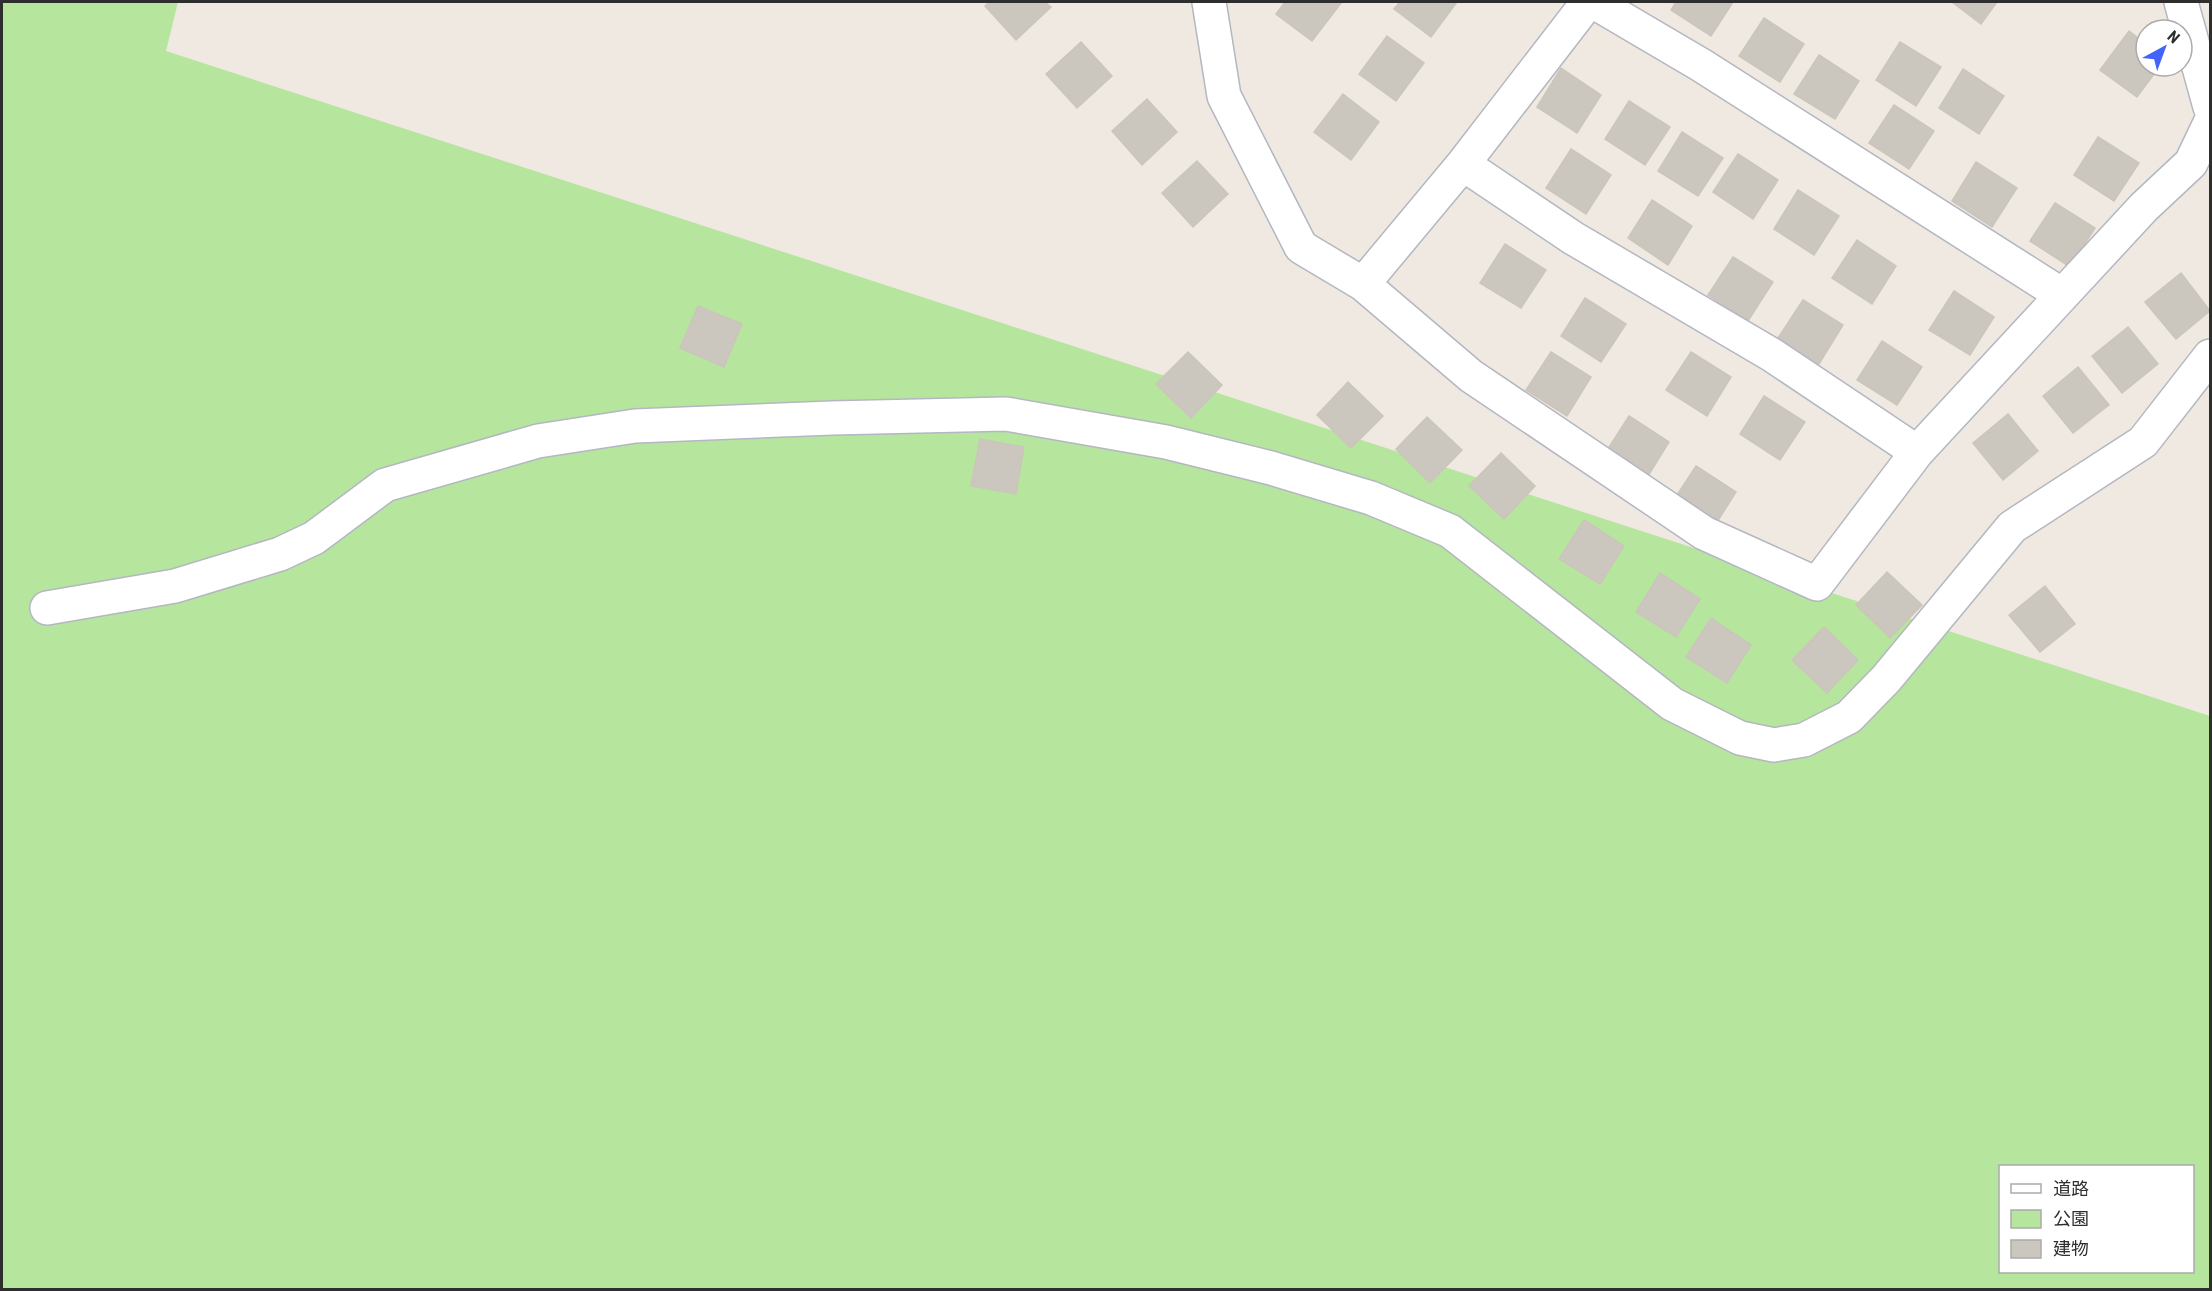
<svg xmlns="http://www.w3.org/2000/svg" width="2212" height="1291" font-family="'Roboto Condensed','Noto Sans JP',sans-serif">
<style>
.green{fill:#b6e59e;fill-rule:evenodd}
.building{fill:#cbc7bf;stroke:#cbc5ba;stroke-width:1.5}
.lines{fill:none;stroke-linecap:round;stroke-linejoin:round}
.minor-casing{stroke:#b4b7c1;stroke-width:36}
.minor{stroke:#fff;stroke-width:33}
</style>
<rect width="100%" height="100%" fill="#efe9e1"/>
<!-- green -->
<path class="green" d="M 2,2 L 178,2 L 166,51 L 2210,716 L 2210,1289 L 2,1290 ZM 2000,1166 L 2192,1166 L 2192,1272 L 2000,1272 Z"/>
<!-- building -->
<path class="building" d="M 989,2 L 1045,2 L 1051,7 L 1016,40 L 985,6 Z
M 1285,2 L 1339,2 L 1341,3 L 1312,41 L 1276,14 Z
M 1400,2 L 1457,2 L 1431,37 L 1394,9 Z
M 1676,2 L 1733,2 L 1711,36 L 1671,10 Z
M 1952,2 L 1997,2 L 1981,24 Z
M 1764,18 L 1804,44 L 1780,82 L 1739,56 Z
M 2129,31 L 2146,44 L 2146,66 L 2160,66 L 2137,97 L 2100,70 Z
M 1387,36 L 1424,63 L 1396,101 L 1359,74 Z
M 1081,42 L 1112,76 L 1077,108 L 1046,74 Z
M 1900,42 L 1941,67 L 1916,106 L 1876,80 Z
M 1819,55 L 1859,81 L 1835,119 L 1794,94 Z
M 1561,68 L 1601,95 L 1577,133 L 1537,107 Z
M 1963,69 L 2004,96 L 1979,134 L 1939,108 Z
M 1343,94 L 1379,122 L 1351,160 L 1314,132 Z
M 1147,99 L 1177,132 L 1142,165 L 1112,131 Z
M 1629,101 L 1670,127 L 1645,165 L 1605,139 Z
M 1894,105 L 1934,131 L 1909,169 L 1869,143 Z
M 1682,132 L 1723,158 L 1698,196 L 1658,171 Z
M 2098,137 L 2139,163 L 2114,201 L 2074,175 Z
M 1571,149 L 1611,175 L 1586,214 L 1546,188 Z
M 1738,154 L 1778,180 L 1753,219 L 1713,192 Z
M 1197,161 L 1228,194 L 1193,227 L 1162,193 Z
M 1976,162 L 2017,188 L 1992,227 L 1952,201 Z
M 1798,190 L 1839,216 L 1814,255 L 1774,229 Z
M 1652,200 L 1692,226 L 1668,265 L 1628,238 Z
M 2055,203 L 2095,228 L 2070,267 L 2030,241 Z
M 1857,240 L 1896,266 L 1872,304 L 1832,278 Z
M 1505,244 L 1546,270 L 1521,308 L 1480,283 Z
M 1733,257 L 1773,282 L 1748,321 L 1708,295 Z
M 2181,273 L 2210,311 L 2176,339 L 2145,302 Z
M 1954,291 L 1994,317 L 1970,355 L 1929,330 Z
M 1585,298 L 1626,324 L 1601,362 L 1561,336 Z
M 1803,300 L 1843,325 L 1819,364 L 1778,338 Z
M 698,306 L 742,324 L 724,367 L 680,348 Z
M 2128,327 L 2158,364 L 2122,393 L 2092,356 Z
M 1882,341 L 1922,367 L 1897,405 L 1857,380 Z
M 1188,352 L 1222,385 L 1191,418 L 1156,384 Z
M 1551,352 L 1591,377 L 1567,416 L 1526,390 Z
M 1691,352 L 1731,377 L 1707,416 L 1666,390 Z
M 2078,367 L 2109,405 L 2073,433 L 2043,396 Z
M 1348,382 L 1383,416 L 1351,448 L 1317,415 Z
M 1764,396 L 1805,422 L 1780,460 L 1740,434 Z
M 2008,414 L 2038,451 L 2003,480 L 1973,443 Z
M 1629,416 L 1669,442 L 1645,481 L 1604,455 Z
M 1427,417 L 1462,450 L 1430,483 L 1396,449 Z
M 980,439 L 1024,447 L 1016,494 L 971,486 Z
M 1501,453 L 1535,486 L 1504,519 L 1469,486 Z
M 1696,466 L 1736,492 L 1712,530 L 1671,504 Z
M 1584,520 L 1624,546 L 1600,584 L 1559,559 Z
M 1887,572 L 1922,605 L 1890,638 L 1856,605 Z
M 1660,573 L 1700,599 L 1676,637 L 1636,612 Z
M 2045,586 L 2075,624 L 2040,652 L 2009,615 Z
M 1711,618 L 1751,645 L 1727,683 L 1686,657 Z
M 1824,627 L 1858,660 L 1827,693 L 1792,660 Z"/>
<g class="lines">
<defs>
<path id="minor" d="M 1209,2 L 1224,96 L 1301,247 L 1363,284 L 1471,376 L 1704,533 L 1817,584 L 1917,452 L 2144,207 L 2191,163 L 2210,123
M 1594,2 L 1701,65 L 2062,295
M 2181,2 L 2210,107
M 1463,164 L 1573,238 L 1772,355 L 1917,452
M 1363,284 L 1463,164 L 1588,2
M 47,608 L 175,586 L 280,554 L 314,538 L 385,485 L 538,441 L 635,426 L 832,418 L 1006,414 L 1166,442 L 1271,468 L 1371,498 L 1450,531 L 1672,704 L 1740,738 L 1774,745 L 1804,740 L 1849,717 L 1886,679 L 2012,527 L 2143,442 L 2210,356"/>
</defs>
<!-- minor casing -->
<use href="#minor" class="minor-casing"/>
<!-- minor -->
<use href="#minor" class="minor"/>
</g>
<!-- border -->
<rect width="2212" height="1291" fill="none" stroke="#2e2e2e" stroke-width="6"/>
<!-- legend -->
<rect x="1999" y="1165" width="195" height="108" fill="#ffffff" stroke="#ababab" stroke-width="1.5"/>
<rect x="2011" y="1184" width="30" height="9" fill="#ffffff" stroke="#ababab" stroke-width="1.5"/>
<text x="2053" y="1195" font-size="18" fill="#2e2e2e">道路</text>
<rect x="2011" y="1210" width="30" height="18" fill="#b6e59e" stroke="#ababab" stroke-width="1.5"/>
<text x="2053" y="1225" font-size="18" fill="#2e2e2e">公園</text>
<rect x="2011" y="1240" width="30" height="18" fill="#cbc7bf" stroke="#ababab" stroke-width="1.5"/>
<text x="2053" y="1255" font-size="18" fill="#2e2e2e">建物</text>
<!-- north arrow -->
<g transform="translate(2164 48) rotate(41)"><circle r="28" fill="#ffffff" stroke="#ababab" stroke-width="1.5"/>
<path d="M0-4.5L10 22L0 15L-10 22Z" fill="#4264fb"/>
<text y="-9" font-size="16" font-weight="bold" text-anchor="middle" fill="#2e2e2e">N</text>
</g>
</svg>
